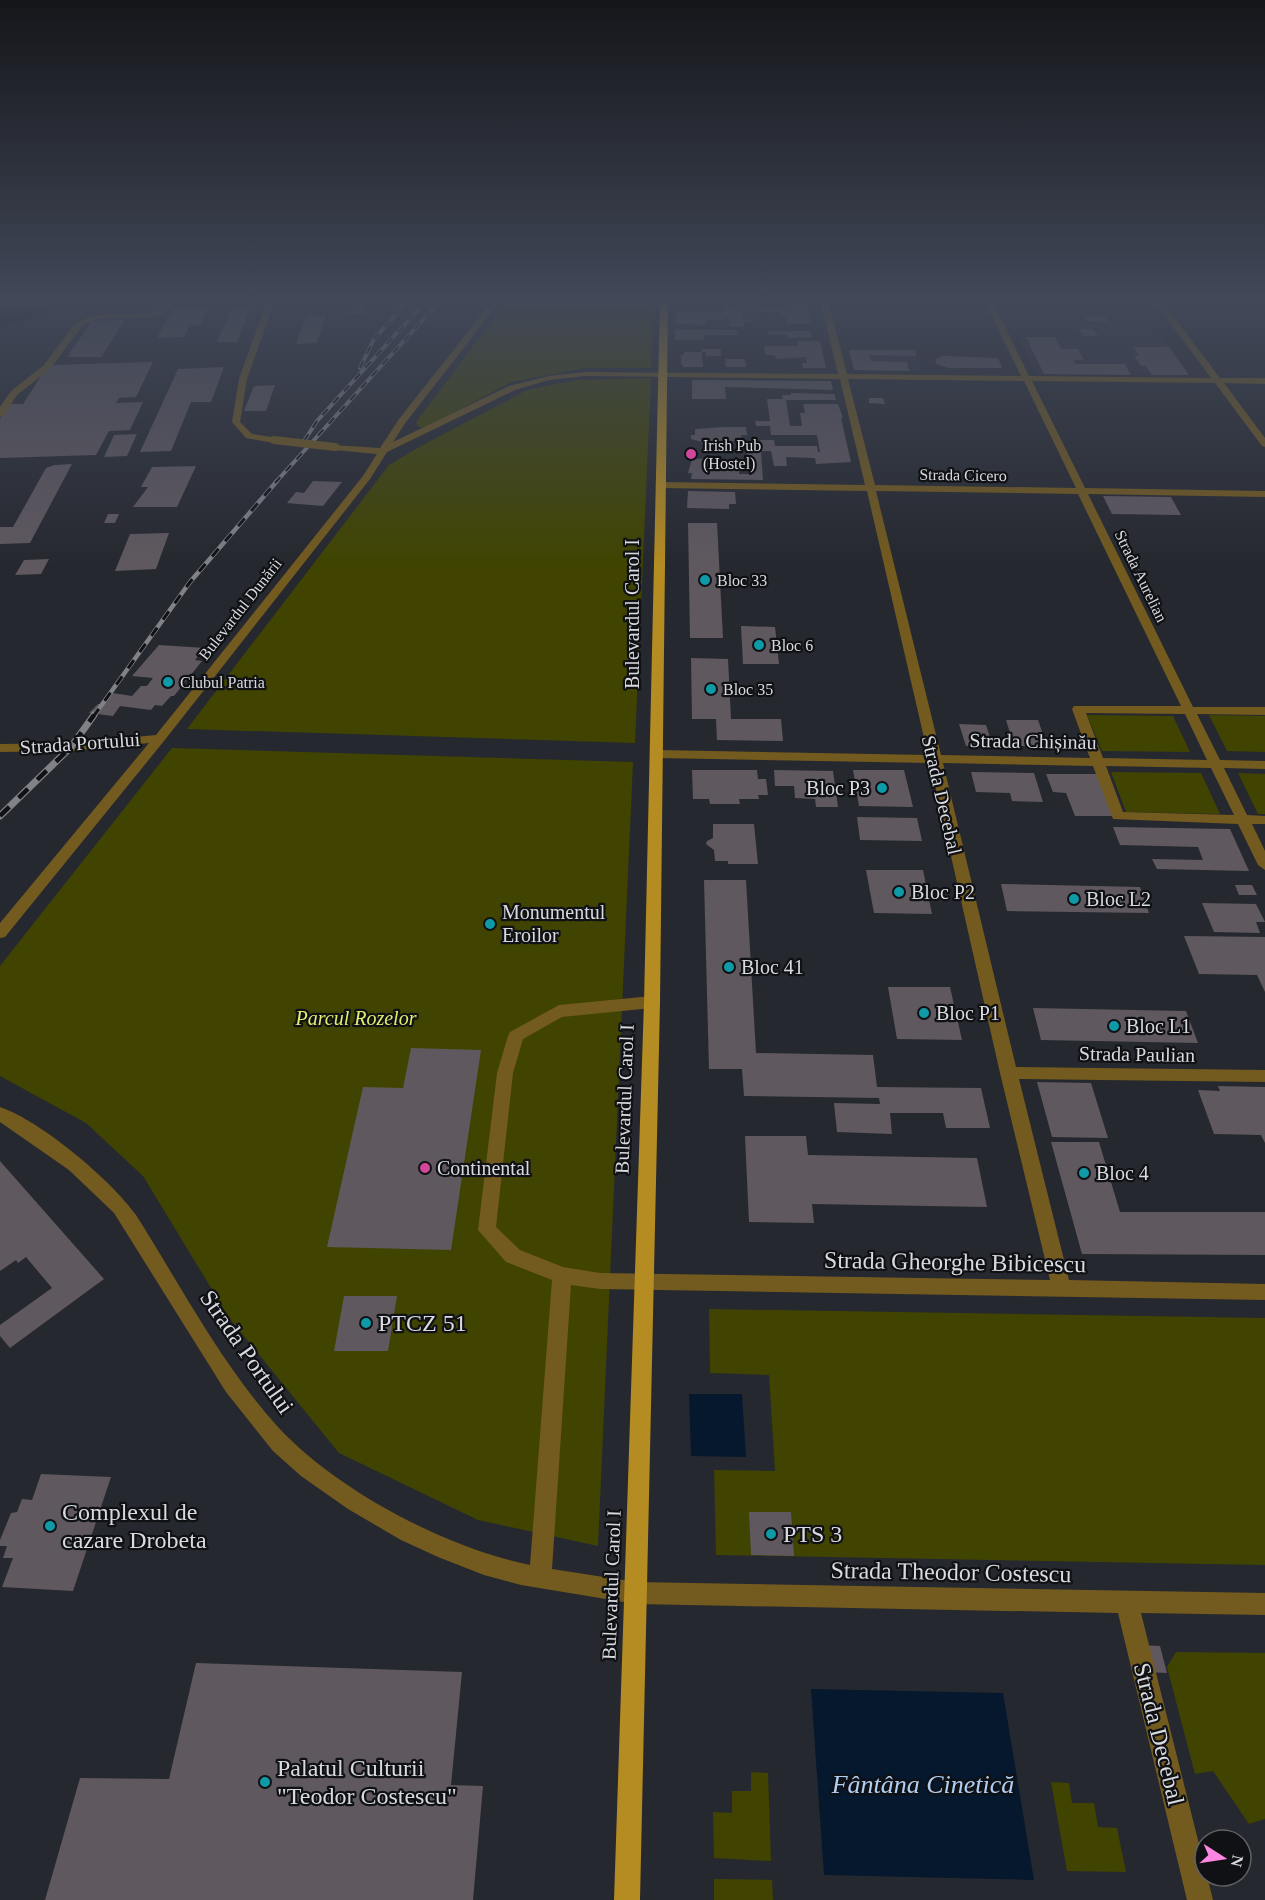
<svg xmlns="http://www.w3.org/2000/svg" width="1265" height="1900" font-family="'Times New Roman',serif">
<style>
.built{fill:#2d303d}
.green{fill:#404400}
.water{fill:#05182d}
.building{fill:#5f585f}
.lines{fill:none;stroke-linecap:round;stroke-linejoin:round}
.minor{fill:#735a1e;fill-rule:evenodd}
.major{fill:#b58c22;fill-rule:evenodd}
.rail-far2-casing{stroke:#808288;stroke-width:4}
.rail-far1-casing{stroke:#808288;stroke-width:4.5}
.rail-casing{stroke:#808288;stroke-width:7}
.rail-far2{stroke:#101114;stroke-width:2;stroke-dasharray:8;stroke-linecap:butt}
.rail-far1{stroke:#101114;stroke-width:3;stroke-dasharray:10;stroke-linecap:butt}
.rail{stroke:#101114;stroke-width:4.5;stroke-dasharray:13;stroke-linecap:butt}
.minor-bridge{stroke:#735a1e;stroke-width:8}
.hotel-dot{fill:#d1479c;stroke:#101114;stroke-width:2}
.culture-dot{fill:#0f9aa8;stroke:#101114;stroke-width:2}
.labels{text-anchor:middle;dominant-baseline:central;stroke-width:4.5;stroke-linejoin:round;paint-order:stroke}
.far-poi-label{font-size:16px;fill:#d9dadf;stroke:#101114;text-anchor:start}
.far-street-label{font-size:16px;fill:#d9dadf;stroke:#101114}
.street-label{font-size:20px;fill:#d9dadf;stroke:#101114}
.poi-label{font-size:20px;fill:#d9dadf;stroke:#101114;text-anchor:start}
.park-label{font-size:20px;font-style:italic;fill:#e3ee6c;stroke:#101114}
.near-street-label{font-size:24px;fill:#d9dadf;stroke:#101114}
.near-poi-label{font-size:24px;fill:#d9dadf;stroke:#101114;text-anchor:start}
.near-water-label{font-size:26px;font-style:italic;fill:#b0cff4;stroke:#101114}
</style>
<rect width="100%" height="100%" fill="#26282f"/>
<!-- built -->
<path class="built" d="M 1083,315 L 1146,315 L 1189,375 L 1037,374 L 1019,337 L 1081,337 L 1073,324 L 1089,324 Z
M 849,350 L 915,350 L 921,371 L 854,370 Z"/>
<!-- green -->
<path class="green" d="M 508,300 L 654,300 L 651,368 L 585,368 L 511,382 L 426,427 L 419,427 L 416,422 Z
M 651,378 L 635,743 L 187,729 L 389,465 L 421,446 L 527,390 L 576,380 Z
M 1087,715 L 1173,716 L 1190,752 L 1102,751 Z
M 1209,715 L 1265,716 L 1265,752 L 1227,751 Z
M 172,748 L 633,762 L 598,1546 L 478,1520 L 339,1453 L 230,1319 L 143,1176 L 86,1123 L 0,1076 L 0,966 Z
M 1111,772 L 1201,773 L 1220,814 L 1126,812 Z
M 1238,773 L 1265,774 L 1265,814 L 1258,814 Z
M 709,1309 L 1265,1318 L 1265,1565 L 716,1555 L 714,1470 L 775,1471 L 769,1375 L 710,1373 Z
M 1176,1652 L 1265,1653 L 1265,1819 L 1249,1824 L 1213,1771 L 1195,1774 L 1167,1667 Z
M 751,1772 L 768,1773 L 771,1861 L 714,1858 L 713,1812 L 732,1813 L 732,1791 L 751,1791 Z
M 1051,1782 L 1069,1783 L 1072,1803 L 1094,1803 L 1098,1827 L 1117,1828 L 1126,1872 L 1067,1871 Z
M 714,1879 L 772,1880 L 773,1900 L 714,1900 Z"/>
<!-- water -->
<path class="water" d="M 0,300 L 55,300 L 46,312 L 0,328 Z
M 689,1394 L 742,1394 L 746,1457 L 691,1456 Z
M 811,1689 L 1003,1693 L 1034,1880 L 824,1875 Z"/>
<!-- building -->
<path class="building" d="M 684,300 L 713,300 L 713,303 L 684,304 Z
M 742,300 L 745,300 L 746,307 L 788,308 L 787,300 L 807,300 L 812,324 L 787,324 L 786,317 L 779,317 L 779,312 L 742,311 Z
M 354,305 L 367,305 L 364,314 L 350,314 Z
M 251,306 L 237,342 L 217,342 L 232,307 Z
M 723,307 L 734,307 L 734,311 L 742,311 L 743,319 L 751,319 L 752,322 L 743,322 L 744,327 L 730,327 L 729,318 L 724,318 L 724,320 L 706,320 L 706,325 L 675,324 L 676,312 L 723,312 Z
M 173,308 L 208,308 L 200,325 L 190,325 L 184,337 L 157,338 Z
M 1083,315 L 1104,315 L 1109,322 L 1088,321 Z
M 306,316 L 326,316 L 317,343 L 296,344 Z
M 125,320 L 101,357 L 67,357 L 92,321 Z
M 675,329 L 737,330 L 738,335 L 704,335 L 704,340 L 675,340 Z
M 1079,329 L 1093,329 L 1098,336 L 1083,336 Z
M 768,331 L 810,331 L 812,337 L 788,338 L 787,335 L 769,334 Z
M 1026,337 L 1055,337 L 1061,349 L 1078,349 L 1084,360 L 1073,360 L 1075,364 L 1125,364 L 1131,375 L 1044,374 Z
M 797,341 L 820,341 L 826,368 L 803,368 L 802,363 L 807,363 L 806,357 L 776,359 L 775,355 L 765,355 L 764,346 L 798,346 Z
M 1133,347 L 1169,347 L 1189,375 L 1152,375 L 1146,366 L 1141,366 L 1134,356 L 1139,356 Z
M 702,349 L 721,349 L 721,356 L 706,356 L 706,352 L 702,352 Z
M 849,350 L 915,350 L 916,356 L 869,355 L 871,361 L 907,362 L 909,371 L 854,370 Z
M 684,352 L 702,352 L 703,367 L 684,367 L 681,364 L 681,355 L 684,355 Z
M 943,356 L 998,358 L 1002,368 L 948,368 L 937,364 L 935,360 Z
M 725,359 L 745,359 L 746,367 L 726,367 Z
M 153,362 L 136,397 L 119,398 L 116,403 L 143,402 L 130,430 L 109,431 L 96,455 L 0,458 L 0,419 L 10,404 L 23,404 L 48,365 Z
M 224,367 L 211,402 L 191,402 L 171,451 L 140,452 L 178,369 Z
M 692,380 L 831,381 L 833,390 L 725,387 L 726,399 L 692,399 Z
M 275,385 L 266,411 L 244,411 L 254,386 Z
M 791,393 L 834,394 L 836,400 L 786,400 L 790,426 L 802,426 L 800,413 L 805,413 L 803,404 L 838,404 L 843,418 L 841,418 L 851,462 L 816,464 L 815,458 L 786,457 L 787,466 L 774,466 L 771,451 L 762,451 L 760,440 L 774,440 L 775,446 L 817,446 L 818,452 L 820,452 L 817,435 L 771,435 L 770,426 L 756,426 L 755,421 L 770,421 L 767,399 L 783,399 L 782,395 L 791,395 Z
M 869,398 L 883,398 L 885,404 L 869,403 Z
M 724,427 L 746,427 L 747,435 L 741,435 L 742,442 L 731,441 L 732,452 L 709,452 L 708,445 L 702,445 L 702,442 L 691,439 L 691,435 L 695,435 L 695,429 Z
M 137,434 L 127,456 L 104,457 L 114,435 Z
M 747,452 L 761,452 L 763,480 L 691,479 L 692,473 L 688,473 L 692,459 L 720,458 L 720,460 L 733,460 L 733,469 L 739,469 L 739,474 L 748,474 Z
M 72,464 L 30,543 L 0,544 L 0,527 L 13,527 L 46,468 L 55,465 Z
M 196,466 L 177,507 L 133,507 L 148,487 L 141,487 L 152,467 Z
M 313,481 L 342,482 L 323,506 L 287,503 L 296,492 L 304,493 Z
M 688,491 L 735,492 L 736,504 L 729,504 L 729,509 L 687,508 Z
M 1103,496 L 1171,497 L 1181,515 L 1112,514 Z
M 108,514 L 119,514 L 115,523 L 104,523 Z
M 688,523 L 717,523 L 723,638 L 690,638 Z
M 169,533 L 156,569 L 115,571 L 130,534 Z
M 49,559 L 41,574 L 15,575 L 24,560 Z
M 741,626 L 775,627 L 779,664 L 743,664 Z
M 159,645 L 205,648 L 195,660 L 202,661 L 174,696 L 171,696 L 162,706 L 155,705 L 151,710 L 120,706 L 113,716 L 89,713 L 98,704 L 102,704 L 112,693 L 132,696 L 141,686 L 147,686 L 153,678 L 132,676 Z
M 691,658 L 728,659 L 731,719 L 781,719 L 783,741 L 717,740 L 716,719 L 692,719 Z
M 1006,720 L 1038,720 L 1047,746 L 1014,746 Z
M 959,724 L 986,725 L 993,746 L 966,746 Z
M 692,770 L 757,770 L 758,779 L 766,779 L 768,795 L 758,795 L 759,799 L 739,799 L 740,804 L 710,804 L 709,799 L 693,799 Z
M 774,770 L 833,771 L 838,807 L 816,807 L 815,799 L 795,798 L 794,786 L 775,786 Z
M 853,770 L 904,770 L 913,807 L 859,806 Z
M 971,772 L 1034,773 L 1043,802 L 1012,801 L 1010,793 L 976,792 Z
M 1046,774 L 1099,774 L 1115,816 L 1075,816 L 1066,793 L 1053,792 Z
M 857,817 L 917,818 L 922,841 L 860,840 Z
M 713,824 L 754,824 L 758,864 L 728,864 L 728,861 L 715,861 L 714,850 L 706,844 L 707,841 L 713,838 Z
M 1113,827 L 1230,829 L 1249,871 L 1157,869 L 1152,859 L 1203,860 L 1198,847 L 1120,845 Z
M 866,870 L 923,870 L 932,914 L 874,913 Z
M 704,880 L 746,880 L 756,1053 L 873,1055 L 877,1087 L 981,1088 L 990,1128 L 946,1128 L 943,1113 L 890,1113 L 892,1134 L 837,1132 L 834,1103 L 880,1104 L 879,1098 L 744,1096 L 742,1069 L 709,1069 Z
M 1001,884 L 1140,887 L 1149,913 L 1007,911 Z
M 1235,885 L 1252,885 L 1257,895 L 1239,895 Z
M 1202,903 L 1256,904 L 1265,922 L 1256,922 L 1260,933 L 1214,932 Z
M 1184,936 L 1265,937 L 1265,992 L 1257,975 L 1199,974 Z
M 888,987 L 950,987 L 962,1040 L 897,1039 Z
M 1033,1008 L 1186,1011 L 1198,1043 L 1041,1040 Z
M 411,1048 L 481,1050 L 451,1250 L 327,1247 L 363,1087 L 403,1088 Z
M 1037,1082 L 1091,1083 L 1108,1138 L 1052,1137 Z
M 1218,1086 L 1265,1087 L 1265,1143 L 1261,1135 L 1214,1134 L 1198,1090 L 1220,1091 Z
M 745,1136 L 806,1136 L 808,1155 L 977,1158 L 987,1207 L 812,1204 L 814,1223 L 749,1222 Z
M 1051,1142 L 1099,1142 L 1120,1212 L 1265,1212 L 1265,1255 L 1082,1254 Z
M 0,1161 L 104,1279 L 10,1348 L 0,1336 L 0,1325 L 52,1288 L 26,1257 L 18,1263 L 16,1260 L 0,1271 Z
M 344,1296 L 397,1296 L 388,1351 L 334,1351 Z
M 41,1474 L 111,1477 L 73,1591 L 2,1587 L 13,1558 L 3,1558 L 7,1546 L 0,1546 L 0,1540 L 11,1513 L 17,1512 L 22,1499 L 32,1500 Z
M 749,1512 L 791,1512 L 794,1556 L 751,1555 Z
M 1138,1645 L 1160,1646 L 1167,1673 L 1144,1672 Z
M 196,1663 L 462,1672 L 451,1785 L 483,1786 L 473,1900 L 45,1900 L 80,1778 L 169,1779 Z"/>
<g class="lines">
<!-- minor -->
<path class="minor" d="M 166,300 L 174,300 L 168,312 L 156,317 L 97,319 L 82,326 L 50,369 L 17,395 L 3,416 L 0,417 L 0,407 L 11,391 L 44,365 L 76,322 L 96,315 L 152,313 L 162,309 Z
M 267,300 L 275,300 L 247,379 L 240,422 L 252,434 L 277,438 L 279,440 L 274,443 L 246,438 L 232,422 L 239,379 Z
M 493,300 L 501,300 L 406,422 L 393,442 L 509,386 L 549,376 L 585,372 L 838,374 L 820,300 L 828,300 L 847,374 L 1021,376 L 984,300 L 992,300 L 1029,376 L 1211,378 L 1153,300 L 1161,300 L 1220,378 L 1265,378 L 1265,384 L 1224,383 L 1265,438 L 1265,447 L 1262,446 L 1215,383 L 1032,381 L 1085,488 L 1265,491 L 1265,497 L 1088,494 L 1193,707 L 1265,707 L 1265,715 L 1197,714 L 1220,760 L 1265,761 L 1265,769 L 1224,768 L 1247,815 L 1265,816 L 1265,824 L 1252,824 L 1265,851 L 1265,870 L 1258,865 L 1238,824 L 1113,819 L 1093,766 L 943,763 L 1016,1067 L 1265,1070 L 1265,1082 L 1019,1079 L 1069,1280 L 1265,1284 L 1265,1300 L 600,1289 L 571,1285 L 552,1569 L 636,1582 L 1265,1593 L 1265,1615 L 1141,1613 L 1205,1868 L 1205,1876 L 1207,1876 L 1213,1900 L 1187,1900 L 1118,1613 L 636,1604 L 521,1585 L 484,1575 L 438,1557 L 401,1540 L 348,1509 L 301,1476 L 273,1451 L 226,1392 L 114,1213 L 69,1170 L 0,1122 L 0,1107 C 41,1121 111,1180 136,1215 C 181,1286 221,1364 278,1427 C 336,1490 446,1548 530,1565 L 552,1280 L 506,1262 L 478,1230 L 497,1073 L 508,1036 L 510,1032 L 559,1005 L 652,996 L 658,998 L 660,1002 L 658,1006 L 652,1008 L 562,1017 L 523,1039 L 513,1073 L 496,1227 L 520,1250 L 563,1267 L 600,1273 L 1050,1280 L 1000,1073 L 930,763 L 657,758 L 651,754 L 657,750 L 928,755 L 867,491 L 660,488 L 655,485 L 660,482 L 865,485 L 840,379 L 585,376 L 549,380 L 515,390 L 387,452 L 370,479 L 164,741 L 5,937 L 0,938 L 0,923 L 149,743 L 71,751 L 0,752 L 0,744 L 71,743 L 156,735 L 363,476 L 377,454 L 335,450 L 330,447 L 332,445 L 380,448 L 399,419 ZM 848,379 L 1024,381 L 1076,488 L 875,485 ZM 876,491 L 1078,494 L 1181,706 L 1074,706 L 1072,709 L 1090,758 L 941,755 ZM 1086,713 L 1185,714 L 1207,760 L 1103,758 ZM 1106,766 L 1211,768 L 1234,815 L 1123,812 Z"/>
<!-- major -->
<path class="major" d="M 660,300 L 668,300 L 660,1002 L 640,1900 L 614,1900 L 644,1002 Z"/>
<defs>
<path id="rail-far2" d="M 360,368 L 374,339 L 409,300
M 304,441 L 317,421 L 427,300
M 275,483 L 441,300"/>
<path id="rail-far1" d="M 93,717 L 190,582 L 277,481"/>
<path id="rail" d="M 0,816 L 71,747 L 94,715"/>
</defs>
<!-- rail-far2 casing -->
<use href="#rail-far2" class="rail-far2-casing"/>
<!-- rail-far1 casing -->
<use href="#rail-far1" class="rail-far1-casing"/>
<!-- rail casing -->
<use href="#rail" class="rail-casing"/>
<!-- rail-far2 -->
<use href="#rail-far2" class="rail-far2"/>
<!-- rail-far1 -->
<use href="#rail-far1" class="rail-far1"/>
<!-- rail -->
<use href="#rail" class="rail"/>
<!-- minor-bridge -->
<path class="minor-bridge" d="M 274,440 L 335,447"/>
</g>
<!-- sky -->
<linearGradient id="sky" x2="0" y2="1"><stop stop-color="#15161a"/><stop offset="0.53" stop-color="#414858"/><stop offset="1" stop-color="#414858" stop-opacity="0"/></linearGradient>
<rect width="1265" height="566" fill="url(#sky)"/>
<!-- markers -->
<g class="hotel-dot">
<circle cx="691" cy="454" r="6"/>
<circle cx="425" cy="1168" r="6"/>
</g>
<g class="culture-dot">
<circle cx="705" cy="580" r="6"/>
<circle cx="759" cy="645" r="6"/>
<circle cx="168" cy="682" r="6"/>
<circle cx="711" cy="689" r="6"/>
<circle cx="882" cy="788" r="6"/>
<circle cx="899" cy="892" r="6"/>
<circle cx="1074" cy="899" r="6"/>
<circle cx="490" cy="924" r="6"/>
<circle cx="729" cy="967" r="6"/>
<circle cx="924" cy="1013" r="6"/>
<circle cx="1114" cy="1026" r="6"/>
<circle cx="1084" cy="1173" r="6"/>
<circle cx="366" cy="1323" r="6"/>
<circle cx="50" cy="1526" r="6"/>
<circle cx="771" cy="1534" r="6"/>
<circle cx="265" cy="1782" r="6"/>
</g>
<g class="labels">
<!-- far-poi labels -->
<g class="far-poi-label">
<text x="703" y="445">Irish Pub<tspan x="703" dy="18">(Hostel)</tspan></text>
<text x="717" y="580">Bloc 33</text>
<text x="771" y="645">Bloc 6</text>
<text x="180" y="682">Clubul Patria</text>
<text x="723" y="689">Bloc 35</text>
</g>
<!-- far-street labels -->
<g class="far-street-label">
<text transform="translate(963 475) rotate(1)">Strada Cicero</text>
<text transform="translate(1141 576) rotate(64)">Strada Aurelian</text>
<text transform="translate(240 609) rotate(-52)">Bulevardul Dunării</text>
</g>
<!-- street labels -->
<g class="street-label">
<text transform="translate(632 614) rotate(-90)">Bulevardul Carol I</text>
<text transform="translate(1033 741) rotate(1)">Strada Chișinău</text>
<text transform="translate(80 743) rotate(-4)">Strada Portului</text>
<text transform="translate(942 795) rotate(77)">Strada Decebal</text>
<text transform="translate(1137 1054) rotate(1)">Strada Paulian</text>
<text transform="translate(624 1099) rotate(-88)">Bulevardul Carol I</text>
<text transform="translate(611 1585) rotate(-88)">Bulevardul Carol I</text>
</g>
<!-- poi labels -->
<g class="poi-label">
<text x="870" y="788" text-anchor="end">Bloc P3</text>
<text x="911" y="892">Bloc P2</text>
<text x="1086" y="899">Bloc L2</text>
<text x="502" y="912">Monumentul<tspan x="502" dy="23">Eroilor</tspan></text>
<text x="741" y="967">Bloc 41</text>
<text x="936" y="1013">Bloc P1</text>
<text x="1126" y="1026">Bloc L1</text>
<text x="437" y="1168">Continental</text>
<text x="1096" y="1173">Bloc 4</text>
</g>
<!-- park labels -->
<g class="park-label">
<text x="356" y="1018">Parcul Rozelor</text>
</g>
<!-- near-street labels -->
<g class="near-street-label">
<text transform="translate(955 1262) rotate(1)">Strada Gheorghe Bibicescu</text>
<text transform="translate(247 1352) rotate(55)">Strada Portului</text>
<text transform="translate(951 1572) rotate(1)">Strada Theodor Costescu</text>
<text transform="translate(1159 1734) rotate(76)">Strada Decebal</text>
</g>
<!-- near-poi labels -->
<g class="near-poi-label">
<text x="378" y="1323">PTCZ 51</text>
<text x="62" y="1512">Complexul de<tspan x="62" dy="28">cazare Drobeta</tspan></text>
<text x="783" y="1534">PTS 3</text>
<text x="277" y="1768">Palatul Culturii<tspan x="277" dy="28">"Teodor Costescu"</tspan></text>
</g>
<!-- near-water labels -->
<g class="near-water-label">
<text x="923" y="1784">Fântâna Cinetică</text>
</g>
</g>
<!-- north arrow -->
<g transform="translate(1223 1858) rotate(102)"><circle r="28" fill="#101114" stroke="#606165" stroke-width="1.5"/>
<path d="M0-4.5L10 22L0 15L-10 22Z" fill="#fd86e2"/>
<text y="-9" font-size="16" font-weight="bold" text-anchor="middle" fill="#d9dadf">N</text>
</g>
</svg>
